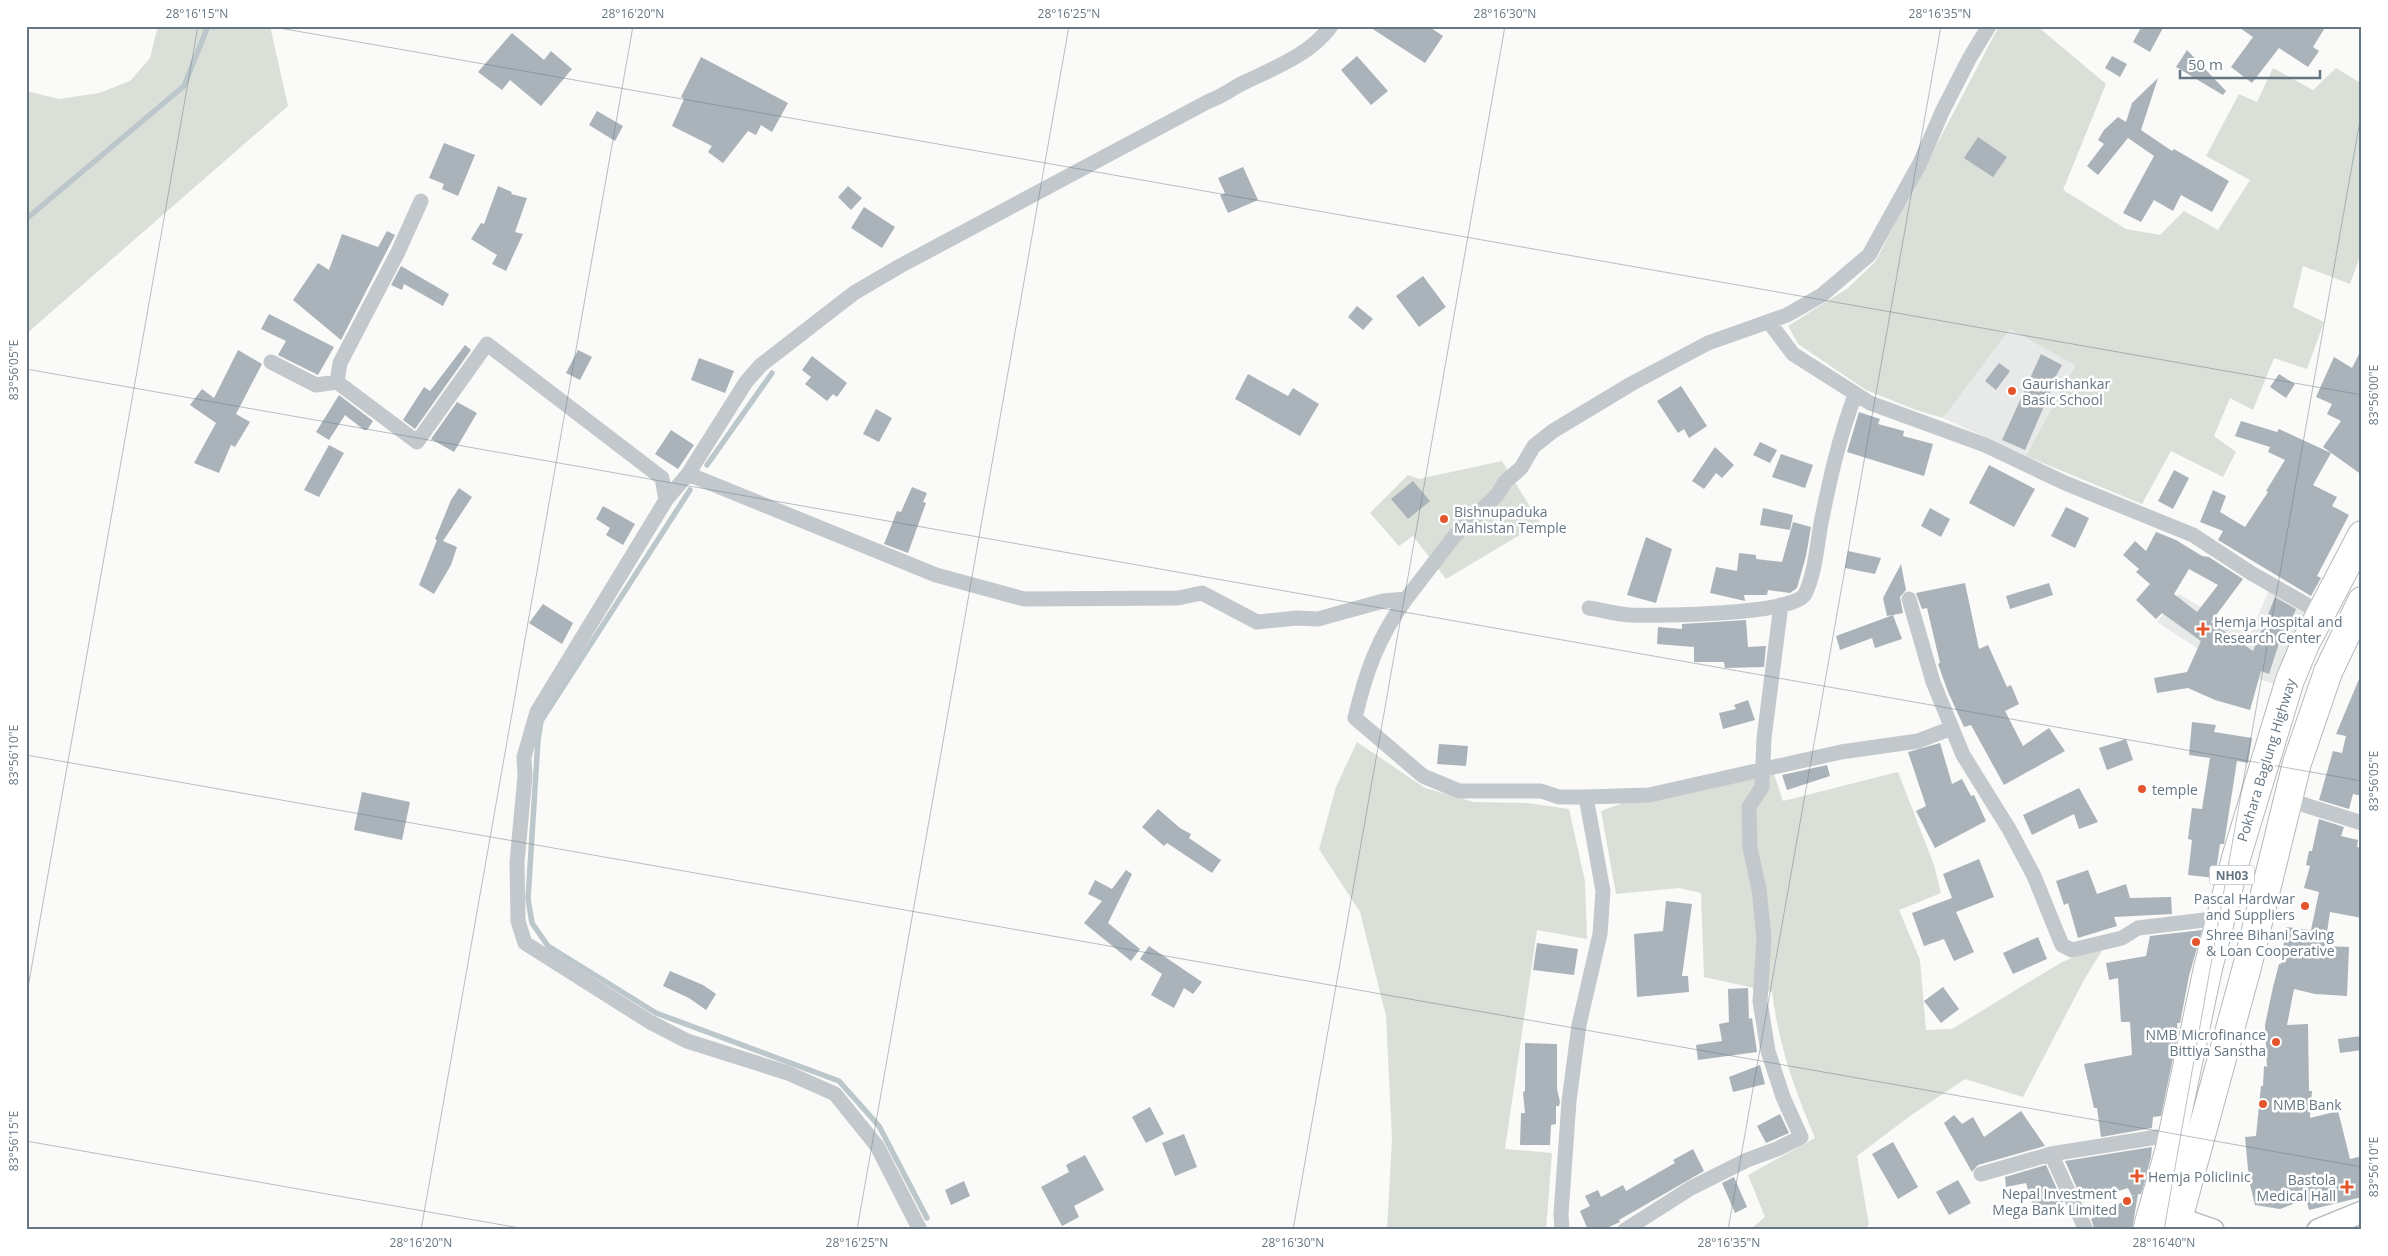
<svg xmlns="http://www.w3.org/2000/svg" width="2388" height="1256" font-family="'Open Sans',sans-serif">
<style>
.built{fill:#e8e9e9}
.green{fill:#dadfd7}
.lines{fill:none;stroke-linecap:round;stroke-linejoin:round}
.stream{stroke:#bbc7cb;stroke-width:5.5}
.building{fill:#aab3b9;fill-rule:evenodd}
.secondary-casing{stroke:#b3babf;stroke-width:24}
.highway-casing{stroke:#b4b9bd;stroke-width:30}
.street{stroke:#c3c8cc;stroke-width:15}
.secondary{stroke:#fff;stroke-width:21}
.highway{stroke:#fff;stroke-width:28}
.ticks{fill:none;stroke:#657683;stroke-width:1;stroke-opacity:0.45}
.poi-dot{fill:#e4572e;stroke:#fff;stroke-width:2}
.labels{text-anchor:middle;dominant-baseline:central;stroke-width:5;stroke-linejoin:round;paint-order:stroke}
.shield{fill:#fff;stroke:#939fa8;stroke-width:1}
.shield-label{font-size:12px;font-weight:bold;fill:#657683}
.poi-label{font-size:14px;fill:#657683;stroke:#fff;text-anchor:start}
.street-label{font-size:14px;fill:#657683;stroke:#fff}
.neatline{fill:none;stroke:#657683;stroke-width:2}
.ticks-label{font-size:12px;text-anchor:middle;fill:#657683}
</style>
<rect width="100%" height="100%" fill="#fafaf8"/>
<!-- built -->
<path class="built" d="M 2010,329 L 2075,364 L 2026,456 L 1943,418 Z
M 2270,588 L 2310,614 L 2274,684 L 2229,669 L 2157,622 L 2179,594 L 2249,636 Z"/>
<!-- green -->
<path class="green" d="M 158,26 L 270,26 L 288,106 L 26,334 L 26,91 L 59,99 L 99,93 L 130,81 L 150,58 Z
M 1999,26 L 2037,26 L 2106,84 L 2063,190 L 2126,229 L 2160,235 L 2184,211 L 2218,230 L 2250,180 L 2206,156 L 2239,94 L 2257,102 L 2273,68 L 2313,90 L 2336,68 L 2362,84 L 2362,251 L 2350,284 L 2303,266 L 2293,307 L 2324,322 L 2307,369 L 2274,358 L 2253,410 L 2230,398 L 2214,436 L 2236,452 L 2223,477 L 2171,451 L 2142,504 L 2026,456 L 2075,365 L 2010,329 L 1943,418 L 1916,410 L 1866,390 L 1798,344 L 1788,326 L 1848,288 L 1875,262 Z
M 1502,461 L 1540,523 L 1446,579 L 1413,536 L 1399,546 L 1370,513 L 1408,475 L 1419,479 Z
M 1357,742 L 1425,788 L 1474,802 L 1527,803 L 1569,809 L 1585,881 L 1587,939 L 1537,930 L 1505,1149 L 1552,1153 L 1546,1230 L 1387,1230 L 1392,1139 L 1386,1016 L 1360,912 L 1319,849 L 1336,787 Z
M 1771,765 L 1783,801 L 1898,772 L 1934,865 L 1941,893 L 1899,910 L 1920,960 L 1926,1030 L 1952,1029 L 2062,962 L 2106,944 L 2084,980 L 2023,1097 L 1965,1079 L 1910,1116 L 1857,1156 L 1869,1225 L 1863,1230 L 1750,1230 L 1765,1217 L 1748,1175 L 1815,1138 C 1794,1088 1779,1046 1772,992 L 1704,977 L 1701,893 L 1679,888 L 1616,894 L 1601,811 L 1656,791 Z"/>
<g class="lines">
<!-- stream -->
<path class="stream" d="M 26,219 L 184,86 L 208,26
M 707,465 L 772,373
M 690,490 L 541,721 L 538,740 L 528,899 L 532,923 L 548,946 L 656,1013 L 839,1081 L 879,1126 L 927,1218"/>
</g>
<!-- building -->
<path class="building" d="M 1368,26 L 1428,26 L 1443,36 L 1425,63 Z
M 2142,26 L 2164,26 L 2150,52 L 2133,42 Z
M 2237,26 L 2326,26 L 2313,47 L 2319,51 L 2308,67 L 2279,48 L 2252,83 L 2231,67 L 2253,37 Z
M 512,33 L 544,60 L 551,51 L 572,69 L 541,106 L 510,80 L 502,90 L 478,72 Z
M 2187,50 L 2226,91 L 2223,95 L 2176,67 Z
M 1357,56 L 1388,91 L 1371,105 L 1341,70 Z
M 2112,56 L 2127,64 L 2120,77 L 2105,68 Z
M 701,57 L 788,103 L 772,132 L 761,125 L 756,135 L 748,131 L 723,163 L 708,152 L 712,146 L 672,126 L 684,99 L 681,97 Z
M 2158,78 L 2141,130 L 2172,151 L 2174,149 L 2229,181 L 2212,212 L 2181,195 L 2173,211 L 2154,200 L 2141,222 L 2123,213 L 2154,156 L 2128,138 L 2098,175 L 2087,166 L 2104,144 L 2098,140 L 2104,130 L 2118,117 L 2126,122 L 2132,103 Z
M 597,111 L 623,126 L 615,141 L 589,125 Z
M 1978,137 L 2007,157 L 1993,177 L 1964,158 Z
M 444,143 L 475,155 L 458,196 L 442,189 L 444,184 L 429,178 Z
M 1243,167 L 1258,200 L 1228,213 L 1220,195 L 1225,193 L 1218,178 Z
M 498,186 L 512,192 L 511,194 L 527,198 L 515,232 L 523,234 L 506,271 L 492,264 L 497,255 L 471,239 L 481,223 L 484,224 Z
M 848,186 L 862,198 L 851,210 L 838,197 Z
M 864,207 L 895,227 L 882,248 L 851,228 Z
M 387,231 L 395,235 L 341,340 L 293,300 L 318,263 L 329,270 L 342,234 L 378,247 Z
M 401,266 L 449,294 L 443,306 L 404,284 L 402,290 L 391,285 Z
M 1423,276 L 1446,307 L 1419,327 L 1396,296 Z
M 1357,306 L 1373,319 L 1363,330 L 1348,317 Z
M 269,314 L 334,347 L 318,375 L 278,355 L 286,341 L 261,329 Z
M 465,345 L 471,350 L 415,429 L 403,420 L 424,387 L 430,391 Z
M 2362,348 L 2362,475 L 2323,447 L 2341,421 L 2327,414 L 2332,404 L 2316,397 L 2334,357 L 2352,368 Z
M 238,350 L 262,364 L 236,414 L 250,422 L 235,447 L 231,445 L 219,473 L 194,463 L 216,423 L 190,405 L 202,389 L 214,398 Z
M 578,350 L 592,357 L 580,380 L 566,373 Z
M 2041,354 L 2062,365 L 2050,387 L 2052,388 L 2025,450 L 2002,440 Z
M 812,356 L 847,383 L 837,397 L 833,394 L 827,401 L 805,384 L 811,377 L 802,370 Z
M 699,358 L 734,371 L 725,393 L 691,380 Z
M 1999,363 L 2010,371 L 1996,390 L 1985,381 Z
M 1248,374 L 1288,396 L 1293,388 L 1319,404 L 1300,436 L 1235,399 Z
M 2279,374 L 2295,384 L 2286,398 L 2270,387 Z
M 1681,386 L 1707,426 L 1689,438 L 1684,429 L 1678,433 L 1657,401 Z
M 339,395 L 373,421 L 367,430 L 364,430 L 345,415 L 329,440 L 316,432 Z
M 457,402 L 477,413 L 454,452 L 431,439 Z
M 876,409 L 892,418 L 879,442 L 863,434 Z
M 1859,412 L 1880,419 L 1878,424 L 1904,431 L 1903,436 L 1933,444 L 1924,476 L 1847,452 Z
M 2241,421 L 2277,432 L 2279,429 L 2331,453 L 2313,485 L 2337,497 L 2332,506 L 2349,515 L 2317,576 L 2321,578 L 2311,596 L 2218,540 L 2223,531 L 2200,522 L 2213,490 L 2226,496 L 2220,512 L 2245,527 L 2268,492 L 2266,491 L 2285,460 L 2268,452 L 2270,447 L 2235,436 Z
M 671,430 L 694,445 L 678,469 L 655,454 Z
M 1760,442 L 1777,450 L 1770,463 L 1753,455 Z
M 329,445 L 344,453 L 319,497 L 304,490 Z
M 1715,447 L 1734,465 L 1722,478 L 1716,473 L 1704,489 L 1692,481 Z
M 1781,454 L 1813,465 L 1805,488 L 1772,477 Z
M 1989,465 L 2035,489 L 2014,527 L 1969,503 Z
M 2174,470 L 2189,478 L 2173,509 L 2158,501 Z
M 1413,481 L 1430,501 L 1408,519 L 1391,499 Z
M 912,487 L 927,493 L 923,502 L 926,503 L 908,553 L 884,544 L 897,511 L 901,512 Z
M 459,488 L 472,497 L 443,541 L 457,547 L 451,565 L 434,594 L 419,585 L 437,540 L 435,539 L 451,500 Z
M 603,506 L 635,524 L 623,545 L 606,535 L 610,528 L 596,519 Z
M 2066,507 L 2089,518 L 2075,548 L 2051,536 Z
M 1763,508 L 1793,515 L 1790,530 L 1760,525 Z
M 1930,508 L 1950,519 L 1941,537 L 1921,526 Z
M 1793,522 L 1811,527 L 1806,556 L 1797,588 L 1790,593 L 1768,590 L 1767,595 L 1744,595 L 1745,601 L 1710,593 L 1716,567 L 1737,571 L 1739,553 L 1756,555 L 1756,559 L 1782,562 Z
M 2156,532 L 2176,540 L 2202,556 L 2209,557 L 2243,579 L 2211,622 L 2253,651 L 2275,597 L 2296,609 L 2286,633 L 2283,631 L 2269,674 L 2261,671 L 2250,710 L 2215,700 L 2188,688 L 2157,693 L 2154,678 L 2187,672 L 2201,641 L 2162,613 L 2156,619 L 2136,600 L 2150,584 L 2136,572 L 2139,569 L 2123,555 L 2135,541 L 2146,551 ZM 2189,569 L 2218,585 L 2197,612 L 2174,594 Z
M 1646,537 L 1672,549 L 1656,603 L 1627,595 Z
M 1848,551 L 1881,558 L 1875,574 L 1845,568 Z
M 1901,564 L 1906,590 L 1900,597 L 1903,613 L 1893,615 L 1902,639 L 1875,648 L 1872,638 L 1840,650 L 1836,636 L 1893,615 L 1887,616 L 1883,598 Z
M 1965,583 L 1979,649 L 1988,645 L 2007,687 L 2011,685 L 2019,704 L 2005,711 L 2023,746 L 2049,728 L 2065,751 L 2004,785 L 1971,725 L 1964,727 L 1948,692 L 1938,664 L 1940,663 L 1927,608 L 1922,609 L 1916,593 Z
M 2049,583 L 2053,595 L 2010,609 L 2006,596 Z
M 543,604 L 573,623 L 562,644 L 529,623 Z
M 1746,620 L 1748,647 L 1766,646 L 1764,667 L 1725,668 L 1724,662 L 1694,662 L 1694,647 L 1657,644 L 1658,627 L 1682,629 L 1682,624 Z
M 2362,672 L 2362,796 L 2353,794 L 2349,809 L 2319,800 L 2333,751 L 2342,753 L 2346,736 L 2336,734 Z
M 1748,700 L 1755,720 L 1723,729 L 1719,713 L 1736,709 L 1734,705 Z
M 2192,722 L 2216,725 L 2214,732 L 2252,738 L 2248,763 L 2237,761 L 2224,844 L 2220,844 L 2215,878 L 2188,875 L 2192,840 L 2188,839 L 2192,808 L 2202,809 L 2210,758 L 2189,755 Z
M 2126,739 L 2133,760 L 2107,770 L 2099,748 Z
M 1940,743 L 1952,784 L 1962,779 L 1971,796 L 1974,795 L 1986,821 L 1935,848 L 1916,811 L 1926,806 L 1908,752 Z
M 1439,744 L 1468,746 L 1466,766 L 1437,764 Z
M 1827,765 L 1830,776 L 1787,790 L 1782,775 Z
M 2079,788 L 2098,822 L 2079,829 L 2074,814 L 2032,835 L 2023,815 Z
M 362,792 L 410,802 L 402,840 L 354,830 Z
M 1158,809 L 1180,828 L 1191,834 L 1189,838 L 1221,860 L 1212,873 L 1167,843 L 1164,846 L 1142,827 Z
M 2319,819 L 2344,827 L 2341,836 L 2358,840 L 2357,847 L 2362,848 L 2362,918 L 2330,912 L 2325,946 L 2349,947 L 2347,996 L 2315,994 L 2294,989 L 2287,1025 L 2308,1024 L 2309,1091 L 2312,1091 L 2310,1118 L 2338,1111 L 2350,1159 L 2362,1156 L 2362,1197 L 2309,1210 L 2306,1199 L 2280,1209 L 2255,1205 L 2249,1180 L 2245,1137 L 2256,1136 L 2261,1086 L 2263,1086 L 2264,1066 L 2267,1067 L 2265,1025 L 2273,987 L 2279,964 L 2281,964 L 2286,927 L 2311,930 L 2319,892 L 2304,888 L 2310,866 L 2306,865 L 2309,851 L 2312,851 Z
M 1979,859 L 1994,897 L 1956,912 L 1974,952 L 1954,961 L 1944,939 L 1924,946 L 1912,913 L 1952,898 L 1943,874 Z
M 1126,870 L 1132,874 L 1108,923 L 1140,949 L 1131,961 L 1084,923 L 1102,901 L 1088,894 L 1095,880 L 1112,889 Z
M 2088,870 L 2097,894 L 2126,884 L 2130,898 L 2171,897 L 2172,914 L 2114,917 L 2117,926 L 2078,938 L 2068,903 L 2064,905 L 2056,881 Z
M 1666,901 L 1692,904 L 1682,976 L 1688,976 L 1689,992 L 1637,997 L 1634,934 L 1663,931 Z
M 2202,930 L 2189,976 L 2180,1023 L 2177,1023 L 2178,1034 L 2161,1116 L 2153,1117 L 2152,1128 L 2101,1137 L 2097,1108 L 2094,1108 L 2084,1064 L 2132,1055 L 2130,1022 L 2121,1022 L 2118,978 L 2109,980 L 2106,963 L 2146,956 L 2150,936 Z
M 2038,937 L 2047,959 L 2013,974 L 2003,953 Z
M 1537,943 L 1578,949 L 1574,975 L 1533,970 Z
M 1149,946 L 1202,982 L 1193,994 L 1184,988 L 1174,1008 L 1151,995 L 1162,974 L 1140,959 Z
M 670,971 L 703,985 L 716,994 L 706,1010 L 689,998 L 663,986 Z
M 1943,987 L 1959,1009 L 1941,1023 L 1924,1001 Z
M 1748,988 L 1749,1019 L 1752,1018 L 1757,1052 L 1698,1060 L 1696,1045 L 1722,1041 L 1719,1024 L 1729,1022 L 1728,989 Z
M 2362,1036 L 2362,1050 L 2340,1053 L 2338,1039 Z
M 1525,1043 L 1557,1044 L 1557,1089 L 1560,1102 L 1559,1106 L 1556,1106 L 1556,1124 L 1551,1125 L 1550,1145 L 1520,1145 L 1521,1113 L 1525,1113 L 1523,1092 L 1525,1091 Z
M 1760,1065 L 1765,1084 L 1733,1092 L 1729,1077 Z
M 1150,1107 L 1164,1134 L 1146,1143 L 1132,1117 Z
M 2021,1111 L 2045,1146 L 1978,1165 L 1972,1172 L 1944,1123 L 1954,1115 L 1962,1124 L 1973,1117 L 1984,1137 Z
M 1780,1114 L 1789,1133 L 1766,1143 L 1757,1126 Z
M 1184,1134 L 1197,1167 L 1175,1176 L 1162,1143 Z
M 1893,1142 L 1918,1187 L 1898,1199 L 1872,1154 Z
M 2152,1147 L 2151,1157 L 2146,1176 L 2143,1176 L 2145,1181 L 2141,1194 L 2138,1194 L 2132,1230 L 2095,1230 L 2091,1219 L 2135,1195 L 2132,1196 L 2128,1188 L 2083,1202 L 2065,1161 Z
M 1693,1149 L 1704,1171 L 1619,1220 L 1620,1222 L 1602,1230 L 1588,1230 L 1580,1211 L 1590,1206 L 1585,1196 L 1598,1190 L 1601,1197 L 1623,1185 L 1626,1191 L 1675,1163 L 1673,1160 Z
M 1085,1155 L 1104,1190 L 1074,1206 L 1079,1217 L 1062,1226 L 1041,1187 L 1069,1172 L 1066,1165 Z
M 2046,1165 L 2063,1202 L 2035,1213 L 2026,1183 L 2006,1187 L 2005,1177 Z
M 1734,1177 L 1747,1207 L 1735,1213 L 1722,1183 Z
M 1958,1180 L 1971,1203 L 1949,1215 L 1936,1192 Z
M 964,1181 L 970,1196 L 951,1205 L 945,1190 Z"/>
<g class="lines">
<defs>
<path id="secondary" d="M 2163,1213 L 2213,1230
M 2318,1230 L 2362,1212"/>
<path id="highway" d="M 2147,1230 L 2170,1148 L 2208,968 L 2236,858 L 2290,680 L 2305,644 L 2362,535
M 2175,1230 L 2247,967 L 2297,763 L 2328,672 L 2362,601"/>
</defs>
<!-- secondary casing -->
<use href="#secondary" class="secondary-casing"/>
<!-- highway casing -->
<use href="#highway" class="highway-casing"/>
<!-- street -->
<path class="street" d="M 1769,322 L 1793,354 L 1870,403 L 1985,445 L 2065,483 L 2193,535 L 2251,573 L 2321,613
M 271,362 L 316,385 L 337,382 L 417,442 L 487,344 L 662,478 L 666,500
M 337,382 L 340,363 L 398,252 L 421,201
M 688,474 L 936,575 L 1024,599 L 1178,598 L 1202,593 L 1257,622 L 1297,618 L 1318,619 L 1383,601 L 1406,599 L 1456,534 L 1497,495 L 1505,482 L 1521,468 L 1534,446 L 1553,431 L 1631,384 L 1708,343 L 1787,315 L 1822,295 L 1869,255 L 1920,163 L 1942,112 L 1969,59 L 1989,26
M 1406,599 C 1378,638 1366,671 1355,718 L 1423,776 L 1459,791 L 1541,791 L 1559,797 L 1586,797 L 1603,891 L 1600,934 L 1579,1025 L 1569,1101 L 1561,1214 L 1562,1230
M 1909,599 L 1933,682 L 1963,755 L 2009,829 L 2034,876 L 2062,945 L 2072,950 L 2122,938 L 2138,928 L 2221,918
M 1589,608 C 1602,610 1616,614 1630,615 C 1656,616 1794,615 1805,594 C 1815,574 1817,545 1821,523 C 1830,478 1839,438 1855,395
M 1586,797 L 1649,795 L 1841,752 L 1918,741 L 1952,728
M 2289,800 L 2362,823
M 2051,1154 L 2086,1230
M 1981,1174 L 2051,1154 L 2157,1137 L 2174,1149
M 920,1230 L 877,1146 L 835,1094 L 788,1073 L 687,1041 L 650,1022 L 525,943 L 518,921 L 517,862 L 525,776 L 524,757 L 537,712 L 666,500 L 688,474 L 746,382 L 761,365 L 854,293 L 900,266 L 1209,101 C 1223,96 1231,89 1243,83 C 1274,68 1310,55 1331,26
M 1625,1230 L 1691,1188 L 1747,1160 L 1777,1149 L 1801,1137 L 1783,1097 L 1768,1051 L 1760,1001 L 1764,938 L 1759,889 L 1750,848 L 1749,807 L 1762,787 L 1764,738 L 1781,605"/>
<!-- secondary -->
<use href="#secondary" class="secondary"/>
<!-- highway -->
<use href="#highway" class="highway"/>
</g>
<!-- ticks -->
<path class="ticks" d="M 268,26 L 2362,395M 26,369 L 2362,781M 26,755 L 2362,1167M 26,999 L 198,26M 26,1141 L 531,1230M 421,1230 L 633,26M 857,1230 L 1069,26M 1293,1230 L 1505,26M 1728,1230 L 1941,26M 2164,1230 L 2362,109"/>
<!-- markers -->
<g class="poi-dot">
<circle cx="2012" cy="391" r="5"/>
<circle cx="1444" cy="519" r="5"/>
<path d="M2200.5 621.5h5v5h5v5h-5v5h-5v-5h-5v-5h5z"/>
<circle cx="2142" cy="789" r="5"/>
<circle cx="2305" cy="906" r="5"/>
<circle cx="2196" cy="942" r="5"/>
<circle cx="2276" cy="1042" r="5"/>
<circle cx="2263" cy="1104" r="5"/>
<path d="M2134.5 1168.5h5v5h5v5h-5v5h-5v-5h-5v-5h5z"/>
<path d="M2344.5 1179.5h5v5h5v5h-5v5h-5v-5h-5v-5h5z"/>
<circle cx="2127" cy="1201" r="5"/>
</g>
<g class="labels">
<!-- shield labels -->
<rect class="shield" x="2209.5" y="865.5" width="45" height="19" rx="4"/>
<g class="shield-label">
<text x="2232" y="875">NH03</text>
</g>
<!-- poi labels -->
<g class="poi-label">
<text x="2022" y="383">Gaurishankar<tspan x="2022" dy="16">Basic School</tspan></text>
<text x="1454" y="511">Bishnupaduka<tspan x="1454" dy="16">Mahistan Temple</tspan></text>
<text x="2214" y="621">Hemja Hospital and<tspan x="2214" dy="16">Research Center</tspan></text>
<text x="2152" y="789">temple</text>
<text x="2295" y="898" text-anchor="end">Pascal Hardwar<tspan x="2295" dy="16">and Suppliers</tspan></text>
<text x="2206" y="934">Shree Bihani Saving<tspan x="2206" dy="16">&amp; Loan Cooperative</tspan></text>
<text x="2266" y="1034" text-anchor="end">NMB Microfinance<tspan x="2266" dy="16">Bittiya Sanstha</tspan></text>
<text x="2273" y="1104">NMB Bank</text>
<text x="2148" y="1176">Hemja Policlinic</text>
<text x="2336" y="1179" text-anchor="end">Bastola<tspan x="2336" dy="16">Medical Hall</tspan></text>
<text x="2117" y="1193" text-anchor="end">Nepal Investment<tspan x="2117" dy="16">Mega Bank Limited</tspan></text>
</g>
<!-- street labels -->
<g class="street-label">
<text transform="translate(2266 760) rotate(-73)">Pokhara Baglung Highway</text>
</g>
</g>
<!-- border -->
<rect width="2388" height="1256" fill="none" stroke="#ffffff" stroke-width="55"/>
<!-- scale -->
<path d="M2180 70v8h140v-8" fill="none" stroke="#657683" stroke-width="2.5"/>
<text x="2188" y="70" font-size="15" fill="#657683" stroke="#ffffff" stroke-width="4" paint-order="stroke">50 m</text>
<rect x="28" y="28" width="2332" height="1200" class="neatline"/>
<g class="ticks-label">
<text x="197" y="18">28°16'15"N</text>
<text x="633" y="18">28°16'20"N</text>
<text x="1069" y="18">28°16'25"N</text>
<text x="1505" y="18">28°16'30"N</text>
<text x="1940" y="18">28°16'35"N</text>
<text transform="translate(14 370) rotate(-90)" y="4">83°56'05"E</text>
<text transform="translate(2374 395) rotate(-90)" y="4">83°56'00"E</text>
<text transform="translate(14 755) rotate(-90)" y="4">83°56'10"E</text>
<text transform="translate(2374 781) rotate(-90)" y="4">83°56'05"E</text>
<text transform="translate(14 1141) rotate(-90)" y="4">83°56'15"E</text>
<text transform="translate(2374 1167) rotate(-90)" y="4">83°56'10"E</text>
<text x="421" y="1247">28°16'20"N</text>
<text x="857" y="1247">28°16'25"N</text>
<text x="1293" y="1247">28°16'30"N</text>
<text x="1729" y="1247">28°16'35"N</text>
<text x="2164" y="1247">28°16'40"N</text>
</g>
</svg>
